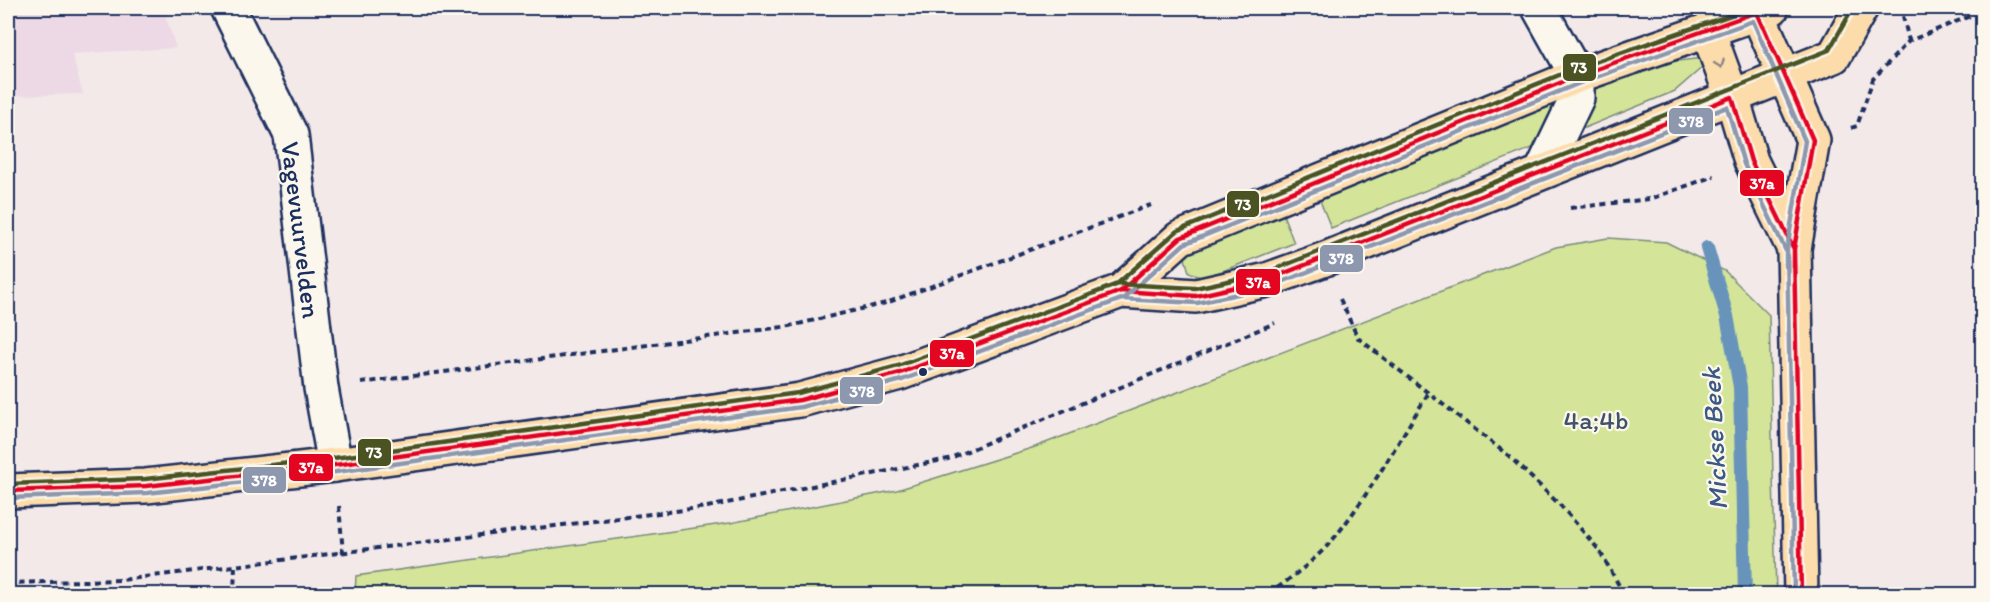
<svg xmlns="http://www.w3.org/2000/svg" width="1990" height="602" font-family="Itim,sans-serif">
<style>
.built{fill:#ecd9e5}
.green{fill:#d4e599;stroke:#788a7c;stroke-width:1.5}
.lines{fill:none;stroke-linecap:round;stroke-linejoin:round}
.stream{stroke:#6794bc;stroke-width:14}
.minor-casing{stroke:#1b2f5e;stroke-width:38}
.major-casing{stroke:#1b2f5e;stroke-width:38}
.path{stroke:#1b2f5e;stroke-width:4;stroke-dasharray:6 4.5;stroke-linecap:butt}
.minor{stroke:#fbf7ec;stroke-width:33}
.major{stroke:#fddcac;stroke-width:33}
.bus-1-casing{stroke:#fbf7ec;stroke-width:9}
.bus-2-casing{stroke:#fbf7ec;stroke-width:9}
.bus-3-casing{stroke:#fbf7ec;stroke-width:9}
.bus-1{stroke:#e40521;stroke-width:4.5}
.bus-2{stroke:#8d97ae;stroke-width:4.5}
.bus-3{stroke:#4a5321;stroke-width:4.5}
.oneway{stroke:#8c8685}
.bus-dot{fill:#1b2f5e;stroke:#fbf7ec;stroke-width:2}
.labels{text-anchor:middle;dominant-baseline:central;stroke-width:4.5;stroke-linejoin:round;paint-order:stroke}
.street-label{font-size:26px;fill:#1b2f5e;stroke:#fbf7ec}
.park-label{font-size:26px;fill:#40536a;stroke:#fbf7ec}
.water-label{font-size:27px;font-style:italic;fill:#3b5985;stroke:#fbf7ec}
.line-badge{stroke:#fbf7ec;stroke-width:2}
.badge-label{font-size:16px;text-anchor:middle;font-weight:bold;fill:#fff}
</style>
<rect width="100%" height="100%" fill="#f4e9e9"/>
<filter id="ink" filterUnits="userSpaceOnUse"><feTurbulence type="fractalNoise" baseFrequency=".0167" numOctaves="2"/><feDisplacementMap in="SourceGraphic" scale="12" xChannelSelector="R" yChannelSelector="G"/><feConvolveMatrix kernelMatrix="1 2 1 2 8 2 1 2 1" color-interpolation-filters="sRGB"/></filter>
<g filter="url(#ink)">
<!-- built -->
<path class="built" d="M 8,8 L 163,8 L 176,48 L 72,54 L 83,94 L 8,96 Z"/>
<!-- green -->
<path class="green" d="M 1704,58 L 1705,65 L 1675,91 L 1577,131 L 1592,86 L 1651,64 Z
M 1556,101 L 1535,147 L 1331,228 L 1317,193 Z
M 1281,209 L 1294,243 L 1215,274 L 1200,277 L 1189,272 L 1184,255 L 1188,247 Z
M 1608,238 L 1666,242 L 1725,271 L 1769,315 L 1776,594 L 355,594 L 356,576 L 730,523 L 897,490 L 1035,447 L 1556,247 Z"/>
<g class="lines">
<!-- stream -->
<path class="stream" d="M 1617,8 L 1620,8
M 1707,248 L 1727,316 L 1740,387 L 1745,594"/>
<defs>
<path id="minor" d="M 228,8 L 291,135 L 321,388 L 335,465
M 1539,8 L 1577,76 L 1577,98 L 1542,171"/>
<path id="major" d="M 1757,12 L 1813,140 L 1794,249 L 1801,594
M 1708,31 L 1732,97 L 1751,161 L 1794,249
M 1121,291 L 1196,296 L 1267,280 L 1325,259 L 1834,56 L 1861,8
M 8,491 L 146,486 L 335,465 L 800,400 L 900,373 L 1121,291 L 1180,238 L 1577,76 L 1772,8"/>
</defs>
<!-- minor casing -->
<use href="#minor" class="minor-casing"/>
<!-- major casing -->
<use href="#major" class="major-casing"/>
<!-- path -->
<path class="path" d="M 1903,16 L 1909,41
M 1851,128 L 1857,126 L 1873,79 L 1909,41 L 1982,11
M 1570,208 L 1650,199 L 1714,176
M 1340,299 L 1358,338 L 1509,456 L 1561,506 L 1599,550 L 1624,594
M 361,383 L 790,326 L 886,303 L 1151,205
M 339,506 L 343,553
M 8,583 L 121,580 L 707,507 L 948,459 L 1275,323
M 234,594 L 235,565
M 1269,594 C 1291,578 1317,559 1335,537 C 1370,493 1398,442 1428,394"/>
<!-- minor -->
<use href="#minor" class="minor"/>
<!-- major -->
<use href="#major" class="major"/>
<defs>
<path id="bus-1" d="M 1732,97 L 1751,161 L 1794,249 L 1794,267
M 1092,302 L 1121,291 L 1196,296 L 1267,280 L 1732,97
M 8,491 L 146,486 L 335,465 L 800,400 L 900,373 L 1121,291 L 1180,238 L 1577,76 L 1757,12 L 1813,140 L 1794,249 L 1801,594"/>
<path id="bus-2" d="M 1095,309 L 1122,299 L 1197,303 L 1269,287 L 1727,107 L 1744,164 L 1786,251 L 1786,267
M 8,498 L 147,493 L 336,472 L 801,407 L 902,380 L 1124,298 L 1184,244 L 1580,83 L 1753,21 L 1805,141 L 1787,249 L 1794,594"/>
<path id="bus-3" d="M 1089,295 L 1117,284 L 1177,231 L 1574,69 L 1751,8
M 8,484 L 145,479 L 334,458 L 798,393 L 898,366 L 1119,284 L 1195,288 L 1265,273 L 1829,50 L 1853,8"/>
</defs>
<!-- bus-1 casing -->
<use href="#bus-1" class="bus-1-casing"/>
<!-- bus-2 casing -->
<use href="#bus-2" class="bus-2-casing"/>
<!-- bus-3 casing -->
<use href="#bus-3" class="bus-3-casing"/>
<!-- bus-1 -->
<use href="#bus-1" class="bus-1"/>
<!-- bus-2 -->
<use href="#bus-2" class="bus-2"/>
<!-- bus-3 -->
<use href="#bus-3" class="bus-3"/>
</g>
<!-- one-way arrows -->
<defs><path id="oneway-chevron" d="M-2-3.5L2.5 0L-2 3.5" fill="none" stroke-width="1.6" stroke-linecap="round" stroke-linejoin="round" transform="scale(1.5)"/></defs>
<use class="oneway" href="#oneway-chevron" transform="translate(1720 64) rotate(70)"/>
</g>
<!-- markers -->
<circle class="bus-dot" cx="923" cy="372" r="5"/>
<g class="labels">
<!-- street labels -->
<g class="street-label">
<text transform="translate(301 230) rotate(83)">Vagevuurvelden</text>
</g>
<!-- park labels -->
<g class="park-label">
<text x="1596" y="420">4a;4b</text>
</g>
<!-- water labels -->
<g class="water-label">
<text transform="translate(1714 439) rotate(-93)">Mickse Beek</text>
</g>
</g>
<g class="line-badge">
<rect x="1562" y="53" width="35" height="29" rx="6" fill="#4a5321"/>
<rect x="1668" y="107" width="46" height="28" rx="6" fill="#8d97ae"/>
<rect x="1739" y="169" width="46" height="28" rx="6" fill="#e40521"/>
<rect x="1226" y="190" width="34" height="28" rx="6" fill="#4a5321"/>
<rect x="1319" y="244" width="45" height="29" rx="6" fill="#8d97ae"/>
<rect x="1235" y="268" width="46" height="28" rx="6" fill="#e40521"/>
<rect x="929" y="339" width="46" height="29" rx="6" fill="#e40521"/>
<rect x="839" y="376" width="45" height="29" rx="6" fill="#8d97ae"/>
<rect x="357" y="438" width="35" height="29" rx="6" fill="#4a5321"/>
<rect x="288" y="453" width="46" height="29" rx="6" fill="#e40521"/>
<rect x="242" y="466" width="45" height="28" rx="6" fill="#8d97ae"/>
</g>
<g class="badge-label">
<text x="1579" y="73">73</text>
<text x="1691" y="127">378</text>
<text x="1762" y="189">37a</text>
<text x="1243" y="210">73</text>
<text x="1341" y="264">378</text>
<text x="1258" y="288">37a</text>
<text x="952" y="359">37a</text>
<text x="862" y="397">378</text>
<text x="374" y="458">73</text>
<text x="311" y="473">37a</text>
<text x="264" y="486">378</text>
</g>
<!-- margin -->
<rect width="1990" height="602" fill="none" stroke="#fbf7ec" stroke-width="30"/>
<rect x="15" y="15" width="1960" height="572" fill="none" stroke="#1b2f5e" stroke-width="2" filter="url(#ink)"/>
</svg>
